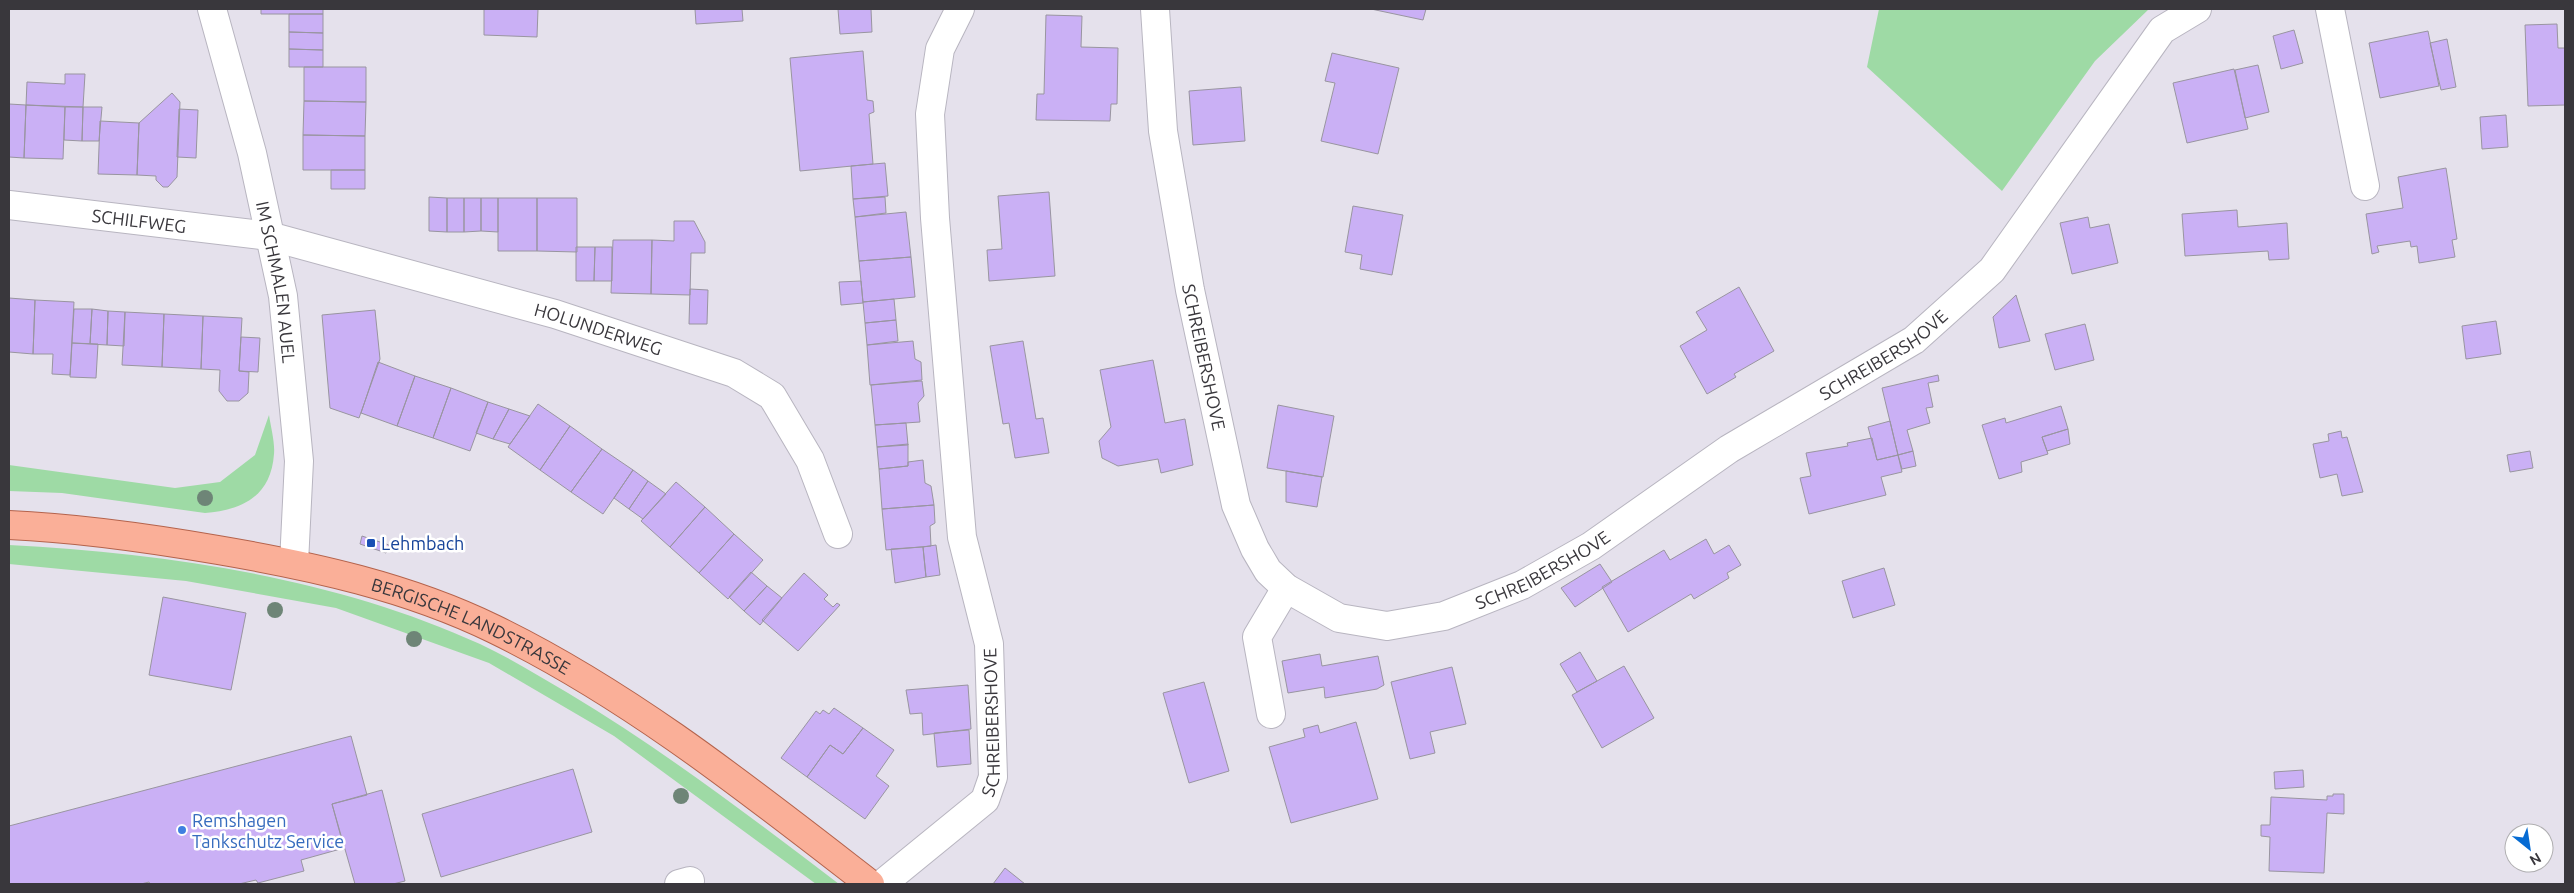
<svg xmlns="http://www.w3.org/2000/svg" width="2574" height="893" font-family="Ubuntu,sans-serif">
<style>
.green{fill:#9edaa5}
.building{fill:#cab0f5;stroke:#9995a0}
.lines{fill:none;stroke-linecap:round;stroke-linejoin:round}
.minor-casing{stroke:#b8b5c0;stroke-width:30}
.major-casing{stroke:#b4634c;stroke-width:30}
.minor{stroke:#fff;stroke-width:28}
.major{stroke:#faaf98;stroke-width:28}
.tree{fill:#6e8577}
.transit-dot{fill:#1a4fb4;stroke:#fff;stroke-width:2}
.shop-dot{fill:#3f7fe0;stroke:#fff;stroke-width:2}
.labels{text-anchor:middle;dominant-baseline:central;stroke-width:5;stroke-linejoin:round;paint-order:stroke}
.street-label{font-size:18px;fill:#39373c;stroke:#fff}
.transit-label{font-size:18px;fill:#164399;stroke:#fff;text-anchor:start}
.shop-label{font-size:18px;fill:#366cbe;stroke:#fff;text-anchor:start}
</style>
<rect width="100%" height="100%" fill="#e5e1ec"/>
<!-- green -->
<path class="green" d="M 1879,9 L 2149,9 L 2095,61 L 2002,191 L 1867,67 Z
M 269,415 C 271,428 275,442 274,454 C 271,496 243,510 205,513 L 62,493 L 9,491 L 9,465 L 175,488 L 220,482 L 255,455 Z
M 9,545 C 166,553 336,578 480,644 C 510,658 539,676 568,693 C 663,750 751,817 839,884 L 816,884 L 614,736 L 489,663 L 336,608 L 186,581 L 9,564 Z"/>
<!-- building -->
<path class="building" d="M 261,9 L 323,9 L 323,14 L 261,14 Z
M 484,9 L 538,9 L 537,37 L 484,35 Z
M 695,9 L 742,9 L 743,21 L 696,24 Z
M 838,9 L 871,9 L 872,32 L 840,34 Z
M 1371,9 L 1426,9 L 1423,20 Z
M 289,14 L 323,14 L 323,33 L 289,32 Z
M 1046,15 L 1082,16 L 1081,47 L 1118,48 L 1117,104 L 1111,104 L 1110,121 L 1036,120 L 1037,94 L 1044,94 Z
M 2557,24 L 2558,48 L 2565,48 L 2565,105 L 2528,106 L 2525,25 Z
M 2294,30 L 2303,63 L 2281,69 L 2273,36 Z
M 2428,31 L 2439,86 L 2380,98 L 2369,43 Z
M 289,32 L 323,33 L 323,50 L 289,49 Z
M 2447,39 L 2456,87 L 2441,90 L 2430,43 Z
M 289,49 L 323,50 L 323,67 L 289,67 Z
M 863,51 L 867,100 L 873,101 L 874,112 L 869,114 L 873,164 L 800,171 L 790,58 Z
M 1332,53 L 1399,68 L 1378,154 L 1321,141 L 1335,83 L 1325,81 Z
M 2258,65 L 2269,112 L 2245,118 L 2235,70 Z
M 304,67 L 366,67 L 366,102 L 304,101 Z
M 2234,69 L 2248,129 L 2187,143 L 2173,83 Z
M 65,74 L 85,74 L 83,107 L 26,105 L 27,82 L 65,84 Z
M 1241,87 L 1245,141 L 1193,145 L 1189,91 Z
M 172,93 L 180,102 L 177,177 L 168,187 L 163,187 L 156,180 L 156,176 L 137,175 L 139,123 Z
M 304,101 L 366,102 L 365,136 L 303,135 Z
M 9,104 L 26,105 L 24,158 L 9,157 Z
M 26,105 L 65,107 L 63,159 L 24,158 Z
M 65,107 L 83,107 L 82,141 L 64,140 Z
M 83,107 L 102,107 L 99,141 L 82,141 Z
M 179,109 L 198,110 L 196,158 L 177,157 Z
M 2506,115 L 2508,147 L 2482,149 L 2480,117 Z
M 100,121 L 139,123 L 137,175 L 98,174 Z
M 303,135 L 365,136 L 365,170 L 303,170 Z
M 885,163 L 888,196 L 853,199 L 851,166 Z
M 2446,168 L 2457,239 L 2452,240 L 2455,257 L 2419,263 L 2417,246 L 2411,247 L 2410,241 L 2377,246 L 2379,252 L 2372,254 L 2366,214 L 2403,208 L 2398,177 Z
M 331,170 L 365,170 L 365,189 L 331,189 Z
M 1049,192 L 1055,276 L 989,281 L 987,250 L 1002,249 L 998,196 Z
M 429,197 L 447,198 L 447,232 L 429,231 Z
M 885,197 L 886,213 L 855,217 L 853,199 Z
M 447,198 L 464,198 L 464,232 L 447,232 Z
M 464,198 L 481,198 L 481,231 L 464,232 Z
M 481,198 L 498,198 L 498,232 L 481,231 Z
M 498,198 L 537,198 L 537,251 L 498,251 Z
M 537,198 L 577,198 L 577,252 L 537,251 Z
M 1353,206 L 1403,215 L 1392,275 L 1360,269 L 1362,255 L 1345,252 Z
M 2237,210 L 2238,227 L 2287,223 L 2289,259 L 2269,260 L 2268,251 L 2185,256 L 2182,214 Z
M 906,212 L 911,257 L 859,261 L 855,217 Z
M 2088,217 L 2090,228 L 2109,224 L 2118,263 L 2072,274 L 2060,223 Z
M 674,221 L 694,221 L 705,242 L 705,253 L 691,253 L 690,295 L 651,294 L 652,240 L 674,241 Z
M 613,240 L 652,240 L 651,294 L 611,293 Z
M 576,247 L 595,247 L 594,281 L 576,281 Z
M 595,247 L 612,247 L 612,281 L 594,281 Z
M 911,257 L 915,297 L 863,302 L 859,261 Z
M 861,281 L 863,303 L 841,305 L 839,282 Z
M 1739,287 L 1774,351 L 1734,374 L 1736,377 L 1707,394 L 1680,346 L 1707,330 L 1696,312 Z
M 690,289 L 708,290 L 707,324 L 689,324 Z
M 2016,295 L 2030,341 L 1999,348 L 1993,317 Z
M 9,298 L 35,300 L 33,354 L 9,352 Z
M 894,299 L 896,320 L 865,323 L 863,302 Z
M 35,300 L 74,302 L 70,375 L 52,374 L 53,354 L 33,354 Z
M 74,309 L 92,309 L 90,344 L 72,343 Z
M 92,309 L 108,311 L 107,345 L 90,344 Z
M 375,310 L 380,359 L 359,418 L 330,408 L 322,315 Z
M 108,311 L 125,312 L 124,346 L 107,345 Z
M 125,312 L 164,314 L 162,367 L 122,365 Z
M 164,314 L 203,316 L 201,369 L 162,367 Z
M 203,316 L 242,318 L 239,371 L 249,372 L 248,393 L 239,401 L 227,401 L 219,391 L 220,370 L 201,369 Z
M 896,320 L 898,341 L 867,345 L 865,323 Z
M 2496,321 L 2501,354 L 2466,359 L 2462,326 Z
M 2085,324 L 2094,360 L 2055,370 L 2045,334 Z
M 241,337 L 260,338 L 258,372 L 239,371 Z
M 913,341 L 915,359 L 921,362 L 922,380 L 870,385 L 867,345 Z
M 1023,341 L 1036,419 L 1043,418 L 1049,453 L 1015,458 L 1009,423 L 1003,424 L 990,346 Z
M 72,343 L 98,344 L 96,378 L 70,377 Z
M 1153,360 L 1165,423 L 1185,419 L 1193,465 L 1161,473 L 1158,459 L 1118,466 L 1102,458 L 1099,441 L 1111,427 L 1100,370 Z
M 378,362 L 415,376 L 397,426 L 361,413 Z
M 1938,375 L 1939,381 L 1928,383 L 1933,407 L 1926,408 L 1930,423 L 1907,430 L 1913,451 L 1898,455 L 1882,388 Z
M 415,376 L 451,388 L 433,438 L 397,426 Z
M 922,381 L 924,396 L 918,403 L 920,422 L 875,425 L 871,385 Z
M 451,388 L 488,402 L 470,451 L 433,438 Z
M 488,402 L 509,409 L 493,439 L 476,433 Z
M 538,404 L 570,426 L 540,470 L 508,447 Z
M 1278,405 L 1334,416 L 1323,477 L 1267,468 Z
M 2061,406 L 2068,429 L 2042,437 L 2048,454 L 2021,462 L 2022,472 L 1999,479 L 1982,425 L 2005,418 L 2006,423 Z
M 509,409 L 530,416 L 510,444 L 493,439 Z
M 1890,421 L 1898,455 L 1877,460 L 1868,427 Z
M 906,423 L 908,445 L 877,447 L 875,425 Z
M 570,426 L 602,449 L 571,492 L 540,470 Z
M 2068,429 L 2070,444 L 2047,451 L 2042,437 Z
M 2341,431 L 2342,438 L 2347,437 L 2363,492 L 2342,496 L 2337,474 L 2320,478 L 2313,444 L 2329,441 L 2328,434 Z
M 1872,438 L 1877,460 L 1898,455 L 1902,472 L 1881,477 L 1886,495 L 1809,514 L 1800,478 L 1811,476 L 1806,453 L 1848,446 L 1847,443 Z
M 908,444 L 908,466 L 879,469 L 877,447 Z
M 602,449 L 633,470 L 603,514 L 571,492 Z
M 1913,451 L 1916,466 L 1902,469 L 1898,455 Z
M 2530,451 L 2533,468 L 2510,472 L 2507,455 Z
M 923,460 L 925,483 L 931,486 L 934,505 L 882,509 L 879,469 L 908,466 L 908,462 Z
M 633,470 L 648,481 L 629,509 L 614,498 Z
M 1286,471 L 1322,477 L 1317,507 L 1286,502 Z
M 648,481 L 666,494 L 643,519 L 629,509 Z
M 676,482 L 705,507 L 670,547 L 641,521 Z
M 934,505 L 935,523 L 930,526 L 931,546 L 886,550 L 882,509 Z
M 705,507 L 734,534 L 699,573 L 670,547 Z
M 734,534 L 763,560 L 728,599 L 699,573 Z
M 362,536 L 389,545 L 386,553 L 360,544 Z
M 1706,539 L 1714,554 L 1729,545 L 1741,565 L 1727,573 L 1729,578 L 1694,599 L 1691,594 L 1628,632 L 1602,587 L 1664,550 L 1670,560 Z
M 936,545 L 940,575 L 926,577 L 923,547 Z
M 923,547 L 926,577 L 895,583 L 891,549 Z
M 1600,564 L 1612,582 L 1575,607 L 1561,588 Z
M 1884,568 L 1895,605 L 1853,618 L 1842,581 Z
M 751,572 L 767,586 L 744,611 L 729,597 Z
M 804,573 L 828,595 L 824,599 L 833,607 L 837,603 L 840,605 L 798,651 L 762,620 Z
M 767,586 L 782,598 L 760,625 L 744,611 Z
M 163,597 L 246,613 L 231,690 L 149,675 Z
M 1580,652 L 1597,681 L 1577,692 L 1560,664 Z
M 1320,654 L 1322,666 L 1378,656 L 1384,685 L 1377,689 L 1325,698 L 1324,687 L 1288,693 L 1282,661 Z
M 1624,666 L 1654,718 L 1602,748 L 1572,695 Z
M 1452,667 L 1466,724 L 1430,732 L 1435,753 L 1410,759 L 1391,682 Z
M 1204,682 L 1229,771 L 1189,783 L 1163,693 Z
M 968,685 L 971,729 L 923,735 L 922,713 L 910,714 L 906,690 Z
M 834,708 L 863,728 L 843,754 L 830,745 L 807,777 L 781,758 L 816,711 L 820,714 L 823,710 L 829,714 Z
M 1356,722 L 1378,799 L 1291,823 L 1269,747 L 1305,737 L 1303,729 L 1318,725 L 1320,733 Z
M 863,728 L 894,750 L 876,776 L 889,786 L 865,819 L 807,777 L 830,745 L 843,754 Z
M 969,730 L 971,764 L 937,767 L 934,733 Z
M 351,736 L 367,795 L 332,804 L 344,848 L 301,860 L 304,871 L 258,883 L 256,880 L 239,884 L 150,884 L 149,882 L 141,884 L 9,884 L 9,826 Z
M 573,769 L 592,832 L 441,877 L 422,814 Z
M 2303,770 L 2304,787 L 2275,789 L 2274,772 Z
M 382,790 L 405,881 L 393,884 L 355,884 L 332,804 Z
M 2333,794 L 2344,794 L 2344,814 L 2327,813 L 2324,873 L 2269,871 L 2270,837 L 2261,836 L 2261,825 L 2270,825 L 2271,797 L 2327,800 L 2327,796 L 2333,796 Z
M 1005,868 L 1025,884 L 993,884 Z"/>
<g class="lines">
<defs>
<g id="minor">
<path id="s1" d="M 212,9 L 252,153 L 283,296 L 299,461 L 294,563"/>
<path id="s2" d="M 1155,9 L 1163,131 L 1190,290 L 1236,505 L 1255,549 L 1268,571 L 1286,588 L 1339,618 L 1387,626 L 1444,616 L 1522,585 L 1591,546 L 1729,449 L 1914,340 L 1992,270 L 2162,30 L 2197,9"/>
<path d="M 2330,9 L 2365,186"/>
<path id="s3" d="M 9,205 L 269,236 L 555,314 L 734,373 L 772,396 L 810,460 L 838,534"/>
<path d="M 1271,714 L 1257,637 L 1286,588"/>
<path d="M 679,884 L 690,881"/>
<path id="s4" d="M 882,884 L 985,800 L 993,777 L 989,644 L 962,537 L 935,218 L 930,114 L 940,49 L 960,9"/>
</g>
<g id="major">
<path id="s5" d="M 9,525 C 79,528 148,538 218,550 C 312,566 408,587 494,629 C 630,695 751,792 870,884"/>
</g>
</defs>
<!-- minor casing -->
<use href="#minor" class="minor-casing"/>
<!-- major casing -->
<use href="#major" class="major-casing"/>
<!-- minor -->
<use href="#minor" class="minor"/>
<!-- major -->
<use href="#major" class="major"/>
</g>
<!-- trees -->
<g class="tree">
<circle cx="205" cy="498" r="8"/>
<circle cx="275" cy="610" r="8"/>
<circle cx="414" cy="639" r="8"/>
<circle cx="681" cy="796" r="8"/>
</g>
<!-- markers -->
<rect class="transit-dot" x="366" y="538" width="10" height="10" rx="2.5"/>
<circle class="shop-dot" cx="182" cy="830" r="5"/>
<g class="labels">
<!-- street labels -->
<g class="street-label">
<text stroke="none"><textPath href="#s3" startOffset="131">SCHILFWEG</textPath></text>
<text stroke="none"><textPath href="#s1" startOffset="281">IM SCHMALEN AUEL</textPath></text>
<text stroke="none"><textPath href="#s3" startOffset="604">HOLUNDERWEG</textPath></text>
<text stroke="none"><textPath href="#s2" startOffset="1282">SCHREIBERSHOVE</textPath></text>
<text stroke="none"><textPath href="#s2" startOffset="352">SCHREIBERSHOVE</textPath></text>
<text stroke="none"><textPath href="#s2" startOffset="878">SCHREIBERSHOVE</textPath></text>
<text stroke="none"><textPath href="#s5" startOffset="476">BERGISCHE LANDSTRASSE</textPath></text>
<text stroke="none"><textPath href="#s4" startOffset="212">SCHREIBERSHOVE</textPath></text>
</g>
<!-- transit labels -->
<g class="transit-label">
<text x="381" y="543">Lehmbach</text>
</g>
<!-- shop labels -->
<g class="shop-label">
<text x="192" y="820">Remshagen<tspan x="192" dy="21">Tankschutz Service</tspan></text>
</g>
</g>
<!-- border -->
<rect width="2574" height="893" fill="none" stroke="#39373c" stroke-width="20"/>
<!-- north arrow -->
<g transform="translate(2529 848) rotate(150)"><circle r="24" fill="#ffffff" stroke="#b0afb1"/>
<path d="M0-4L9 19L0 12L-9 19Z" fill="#066bd3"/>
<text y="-8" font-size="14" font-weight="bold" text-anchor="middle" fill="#39373c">N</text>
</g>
</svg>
